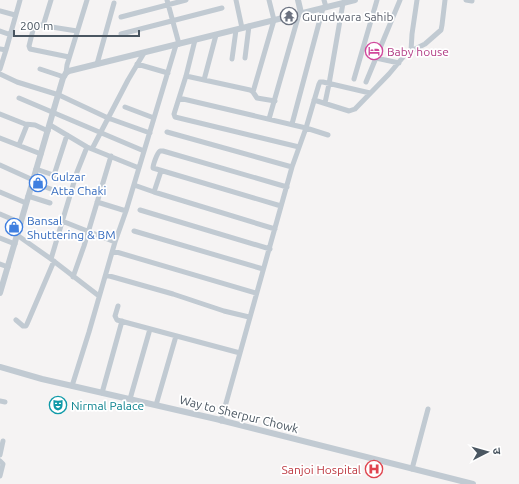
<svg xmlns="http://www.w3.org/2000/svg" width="519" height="484" font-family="Ubuntu,'Noto Sans Devanagari',sans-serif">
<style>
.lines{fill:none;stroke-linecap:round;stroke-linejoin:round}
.minor{stroke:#c1cad2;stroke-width:5}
.tertiary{stroke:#c1cad2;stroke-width:6}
.labels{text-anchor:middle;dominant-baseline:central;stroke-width:3.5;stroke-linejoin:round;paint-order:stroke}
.worship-label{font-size:12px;fill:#5b616d;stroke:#fff;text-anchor:start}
.hotel-label{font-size:12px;fill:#b23c85;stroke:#fff;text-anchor:start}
.shop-label{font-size:12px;fill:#366cbe;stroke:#fff;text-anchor:start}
.culture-label{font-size:12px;fill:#0d838f;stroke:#fff;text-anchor:start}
.street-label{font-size:12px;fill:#4a5661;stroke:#fff}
.health-label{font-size:12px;fill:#be3a42;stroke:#fff;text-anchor:end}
</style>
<rect width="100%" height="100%" fill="#f5f3f3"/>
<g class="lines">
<!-- minor -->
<path class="minor" d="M 167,0 L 179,44
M 236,0 L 242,28
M 324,0 L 326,7
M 466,0 L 472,1
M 0,11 L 15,15
M 121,17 L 186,0
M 43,26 L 51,0
M 0,31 L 11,35
M 121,34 L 222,8
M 195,40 L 186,76 L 174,114 L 175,117 L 299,147
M 0,49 L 6,50 L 20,0
M 411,51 L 412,34 L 417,0
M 69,57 L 30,49 L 29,46 L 34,26 L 39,25 L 77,31
M 245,58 L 249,26
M 376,58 L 399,63
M 232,59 L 236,30
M 97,64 L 114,3
M 137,64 L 168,73
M 0,69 L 6,50
M 40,69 L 64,77
M 66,73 L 67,65 L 87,0
M 0,74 L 17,82 L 59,95 L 108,118 L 150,133
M 186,76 L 250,90 L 253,92 L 257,98 L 275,101
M 354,79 L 377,0
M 204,80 L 216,35
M 366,82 L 400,0
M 253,92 L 274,20 L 269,0
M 19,98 L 144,151
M 179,98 L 306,128 L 328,135
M 314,100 L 349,111 L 355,109 L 389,74 L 404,56 L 409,52 L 425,44 L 441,30 L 442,25 L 445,0
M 325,103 L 329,84 L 343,3
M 125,107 L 154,118
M 0,114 L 25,124 L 35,125 L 48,131
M 269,119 L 299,14
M 292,124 L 323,8
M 50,125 L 87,147 L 139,168
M 167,132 L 292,167
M 0,138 L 41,154
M 19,145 L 27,125
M 92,149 L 128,80 L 144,53
M 0,165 L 33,180
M 36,169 L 62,178
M 54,175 L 67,135
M 32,182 L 56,191
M 134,185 L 154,192 L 275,229
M 0,192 L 26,203
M 154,192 L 161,171
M 28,196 L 50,203
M 97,202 L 126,211
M 281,206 L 153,168 C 153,165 157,153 160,151 C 161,151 162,151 163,151 L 287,187
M 140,210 L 270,249
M 0,214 L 21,223
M 62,221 L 115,242
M 134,231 L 263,269
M 17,235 L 51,259 L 99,296
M 0,238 L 15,244
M 113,251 L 256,293
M 51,259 L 77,172 L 87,147
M 0,264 L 8,267
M 106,275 L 173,294 L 224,311 L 249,317
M 73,277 L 84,246 L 111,156
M 118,306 L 115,316 L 117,320 L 240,353
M 16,320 L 23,326 L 26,326 L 27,324 L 54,261
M 72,386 L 89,332 L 115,242 L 126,211 L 176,45
M 102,393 L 122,321
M 130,399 L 150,329
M 0,401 L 5,402
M 156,405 L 176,336
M 221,421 L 292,167 L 306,128 L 319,84 L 320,82 L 323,82 L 370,93
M 0,455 L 3,441
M 0,461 L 3,464 L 0,476
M 412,469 L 428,409"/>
<!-- tertiary -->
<path class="tertiary" d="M 298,0 L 301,13
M 0,293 L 63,78 L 66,73 L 69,71 L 355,0
M 0,367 L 42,379 L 216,419 L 473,484"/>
</g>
<!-- icons -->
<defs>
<symbol id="temple-ring" viewBox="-11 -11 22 22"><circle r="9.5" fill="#fff" stroke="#6b7280" stroke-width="1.5"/><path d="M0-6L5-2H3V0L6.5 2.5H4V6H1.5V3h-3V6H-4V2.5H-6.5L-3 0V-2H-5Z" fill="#6b7280"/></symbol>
<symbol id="hotel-ring" viewBox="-11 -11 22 22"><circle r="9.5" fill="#fff" stroke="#d1479c" stroke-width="1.5"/><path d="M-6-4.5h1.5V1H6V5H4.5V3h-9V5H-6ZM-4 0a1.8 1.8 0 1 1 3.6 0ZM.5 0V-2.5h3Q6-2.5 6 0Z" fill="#d1479c"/></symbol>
<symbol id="shop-ring" viewBox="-11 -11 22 22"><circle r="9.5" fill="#fff" stroke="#3f7fe0" stroke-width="1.5"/><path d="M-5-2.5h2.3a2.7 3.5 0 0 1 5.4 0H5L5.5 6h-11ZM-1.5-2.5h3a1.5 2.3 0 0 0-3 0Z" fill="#3f7fe0"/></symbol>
<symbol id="theatre-ring" viewBox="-11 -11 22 22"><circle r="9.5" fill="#fff" stroke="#0f9aa8" stroke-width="1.5"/><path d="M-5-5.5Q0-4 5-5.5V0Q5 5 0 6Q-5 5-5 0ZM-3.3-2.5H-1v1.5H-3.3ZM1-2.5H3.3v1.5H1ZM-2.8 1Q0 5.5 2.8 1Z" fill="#0f9aa8"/></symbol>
<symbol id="hospital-ring" viewBox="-11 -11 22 22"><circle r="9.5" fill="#fff" stroke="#e0444e" stroke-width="1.5"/><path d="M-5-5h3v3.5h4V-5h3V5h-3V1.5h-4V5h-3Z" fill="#e0444e"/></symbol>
</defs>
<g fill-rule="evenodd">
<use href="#temple-ring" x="279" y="6" width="20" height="20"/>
<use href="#hotel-ring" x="364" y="41" width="20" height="20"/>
<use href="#shop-ring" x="28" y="173" width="20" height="20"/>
<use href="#shop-ring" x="4" y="217" width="20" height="20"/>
<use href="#theatre-ring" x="48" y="395" width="20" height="20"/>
<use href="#hospital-ring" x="364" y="459" width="20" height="20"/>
</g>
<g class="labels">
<!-- worship labels -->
<g class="worship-label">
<text x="302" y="16">Gurudwara Sahib</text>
</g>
<!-- hotel labels -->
<g class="hotel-label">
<text x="387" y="51">Baby house</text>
</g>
<!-- shop labels -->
<g class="shop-label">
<text x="51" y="176">Gulzar<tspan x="51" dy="14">Atta Chaki</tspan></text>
<text x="27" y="220">Bansal<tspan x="27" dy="14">Shuttering &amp; BM</tspan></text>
</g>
<!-- culture labels -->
<g class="culture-label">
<text x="71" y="405">Nirmal Palace</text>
</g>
<!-- street labels -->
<g class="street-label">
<text transform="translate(239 414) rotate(14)">Way to Sherpur Chowk</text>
</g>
<!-- health labels -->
<g class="health-label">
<text x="361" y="469">Sanjoi Hospital</text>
</g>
</g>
<!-- north arrow -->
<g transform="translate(487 452) rotate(84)" stroke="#ffffff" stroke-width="3" paint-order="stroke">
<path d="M0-3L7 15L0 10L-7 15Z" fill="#4a5661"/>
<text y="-6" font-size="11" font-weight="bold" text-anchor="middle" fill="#4a5661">उ</text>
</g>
<!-- scale -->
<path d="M14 30v6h125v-6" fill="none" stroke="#4a5661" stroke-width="2"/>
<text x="20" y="30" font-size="12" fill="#4a5661" stroke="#ffffff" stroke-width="3" paint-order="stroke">200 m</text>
</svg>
